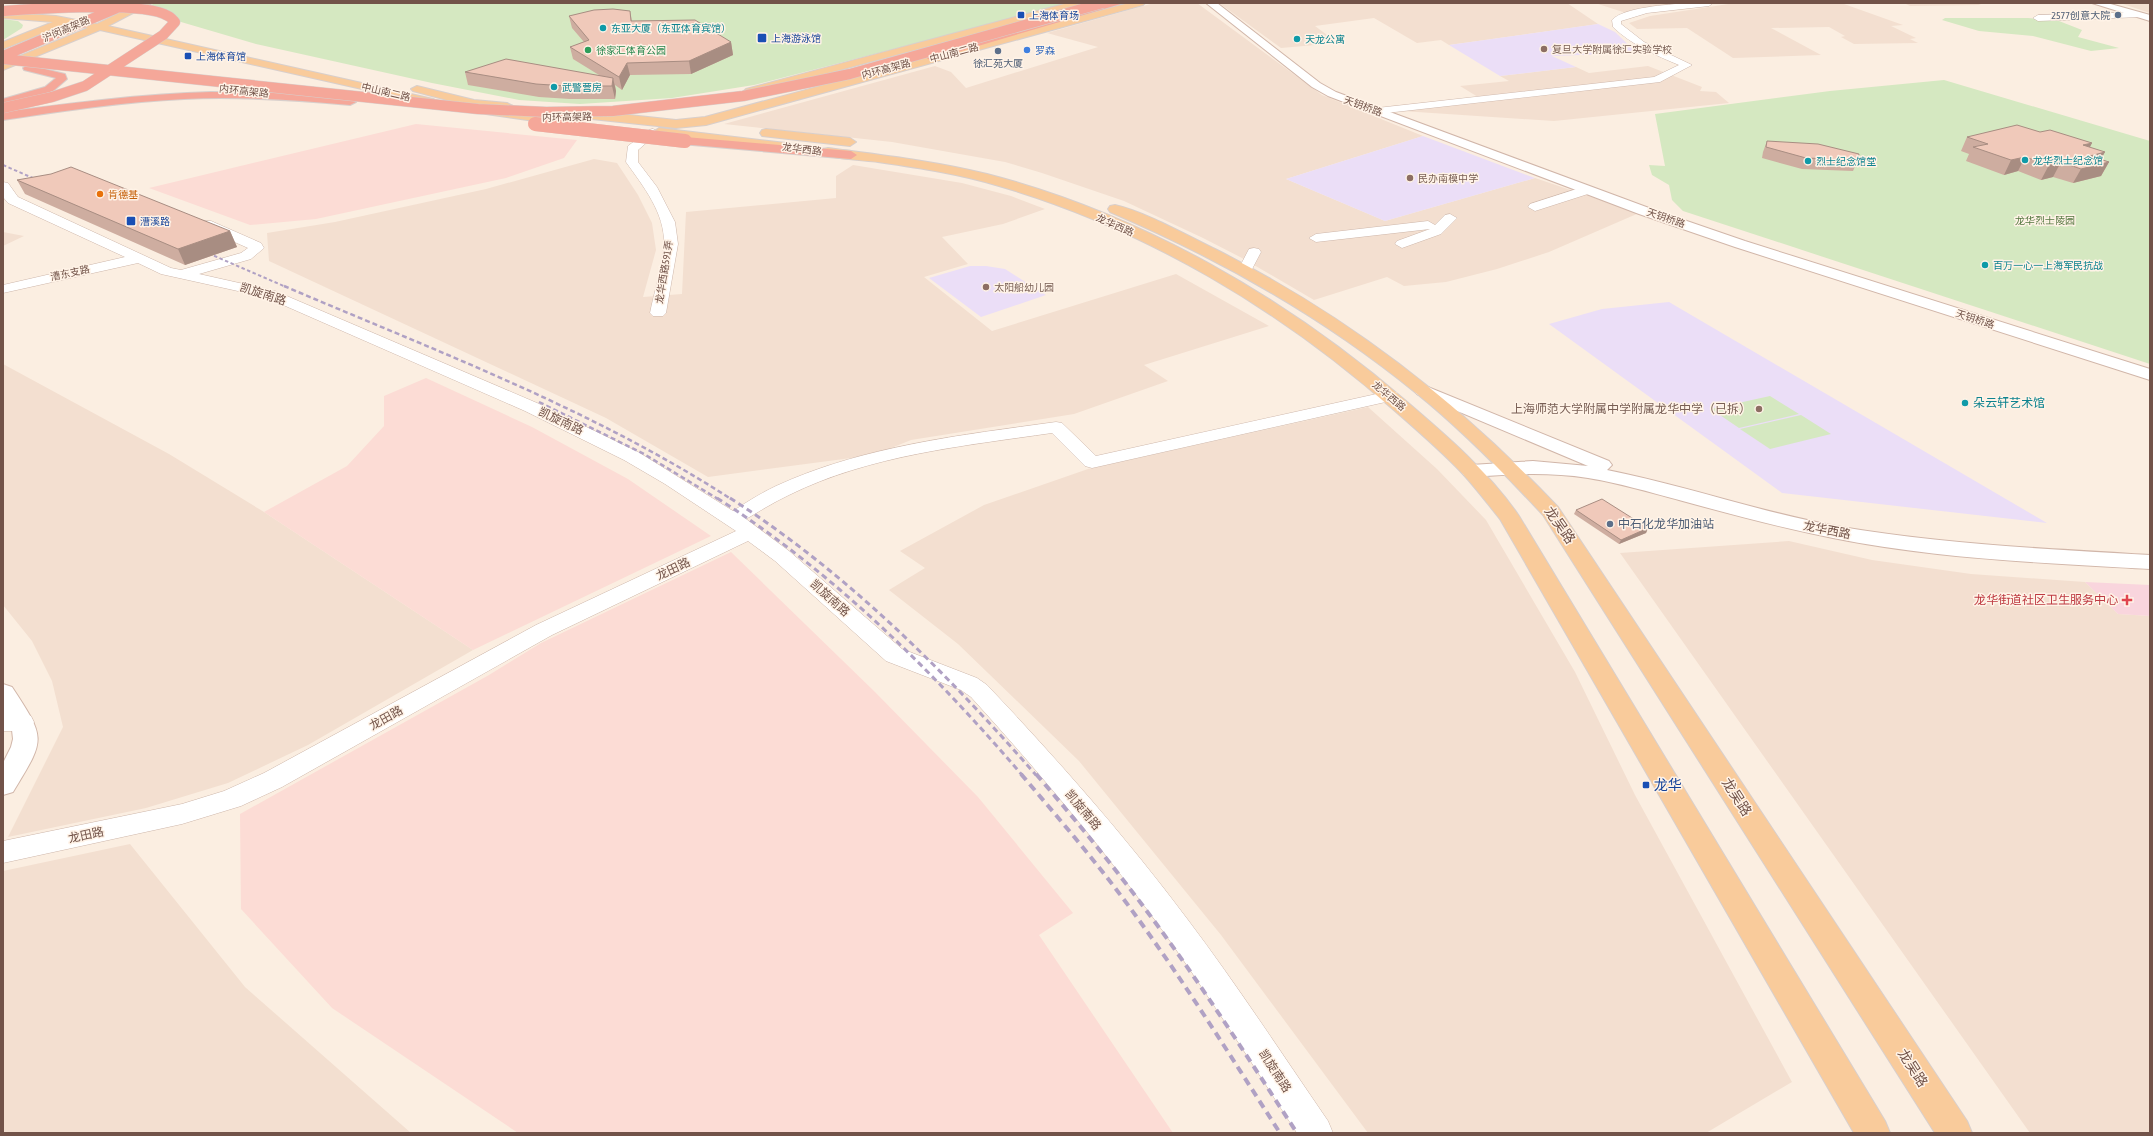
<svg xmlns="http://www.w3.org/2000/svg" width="2153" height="1136" font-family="'Asap Condensed','Noto Sans SC',sans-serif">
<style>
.residential{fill:#f3dfd0}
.commercial{fill:#fcdcd5}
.education{fill:#ebdef7}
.medical{fill:#f9d5dd}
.green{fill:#d5e8c1}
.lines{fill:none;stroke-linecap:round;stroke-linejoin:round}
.street-casing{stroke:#ceb7ab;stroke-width:1}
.secondary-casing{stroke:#d1b6a9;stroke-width:2}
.primary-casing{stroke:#d8cfcc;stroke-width:2}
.highway-casing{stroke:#d8cfcc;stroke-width:2}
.street{fill:#fff;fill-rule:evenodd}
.secondary{fill:#fff;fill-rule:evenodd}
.primary{fill:#f9cb9b;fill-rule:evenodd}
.highway{fill:#f5a799;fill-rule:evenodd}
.rail-far3{stroke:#b0a1c4;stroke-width:2;stroke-dasharray:3.5 2.5;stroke-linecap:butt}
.rail-far2{stroke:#b0a1c4;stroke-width:2.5;stroke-dasharray:5 3;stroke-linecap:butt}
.rail-far1{stroke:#b0a1c4;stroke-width:3;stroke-dasharray:6 4;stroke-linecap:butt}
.rail{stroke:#b0a1c4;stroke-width:4;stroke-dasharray:8 5.5;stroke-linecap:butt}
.highway-bridge-far1-casing{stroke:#d8cfcc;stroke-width:11;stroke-linecap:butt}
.highway-bridge-casing{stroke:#d8cfcc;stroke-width:14;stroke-linecap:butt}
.highway-bridge-far1{stroke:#f5a799;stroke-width:10}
.highway-bridge{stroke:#f5a799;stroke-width:14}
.wall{fill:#ceada0}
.shaded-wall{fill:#a88d82}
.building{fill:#f0c9ba;stroke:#a88d82}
.transit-dot{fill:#1a4fb4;stroke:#fff3e7;stroke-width:1.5}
.service-dot{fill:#5c6f8a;stroke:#fff3e7;stroke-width:1.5}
.culture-dot{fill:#0f9aa8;stroke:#fff3e7;stroke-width:1.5}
.education-dot{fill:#8d6e63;stroke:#fff3e7;stroke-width:1.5}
.leisure-dot{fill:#2e9e5b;stroke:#fff3e7;stroke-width:1.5}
.shop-dot{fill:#3f7fe0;stroke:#fff3e7;stroke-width:1.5}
.food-dot{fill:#e8710a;stroke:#fff3e7;stroke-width:1.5}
.health-dot{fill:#e0444e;stroke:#fff3e7;stroke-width:1.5}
.labels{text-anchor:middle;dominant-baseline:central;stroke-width:3;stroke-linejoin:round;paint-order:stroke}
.far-transit-label{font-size:10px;fill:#164399;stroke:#fff3e7;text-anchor:start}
.far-service-label{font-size:10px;fill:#4e5e75;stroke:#fff3e7;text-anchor:end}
.far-culture-label{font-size:10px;fill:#0d838f;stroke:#fff3e7;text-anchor:start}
.far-street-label{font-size:10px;fill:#725349;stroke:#fff3e7}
.far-education-label{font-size:10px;fill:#785e54;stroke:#fff3e7;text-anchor:start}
.far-leisure-label{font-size:10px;fill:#27864d;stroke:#fff3e7;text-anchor:start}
.far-shop-label{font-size:10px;fill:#366cbe;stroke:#fff3e7;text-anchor:start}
.far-food-label{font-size:10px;fill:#c56008;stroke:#fff3e7;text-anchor:start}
.far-park-label{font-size:10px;fill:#577842;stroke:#fff3e7}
.street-label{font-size:12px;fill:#725349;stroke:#fff3e7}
.culture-label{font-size:12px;fill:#0d838f;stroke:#fff3e7;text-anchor:start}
.education-label{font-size:12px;fill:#785e54;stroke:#fff3e7;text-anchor:end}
.service-label{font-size:12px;fill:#4e5e75;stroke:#fff3e7;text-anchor:start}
.health-label{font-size:12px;fill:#be3a42;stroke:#fff3e7;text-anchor:end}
.near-street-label{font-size:14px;fill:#725349;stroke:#fff3e7}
.near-transit-label{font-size:14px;fill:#164399;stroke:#fff3e7;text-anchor:start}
</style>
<rect width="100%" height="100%" fill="#fbeee1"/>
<!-- residential -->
<path class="residential" d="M 1154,3 L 1197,3 L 1322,95 L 1423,136 L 1286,179 L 1385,221 L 1535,178 L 1639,213 L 1549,252 L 1497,269 L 1446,282 L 1404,286 L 1387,277 L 1314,300 L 1242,258 L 1203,238 L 1124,201 L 1042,173 L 1005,162 L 892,142 L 724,124 L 935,66 L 951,72 L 966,88 L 1098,47 L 1047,33 Z
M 1219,3 L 1567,3 L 1598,24 L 1449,45 L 1441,40 L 1417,43 L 1374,18 L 1315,26 L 1338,43 L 1281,48 Z
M 1595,3 L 1695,3 L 1626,13 Z
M 1735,3 L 1851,3 L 1844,4 L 1903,25 L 1891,26 L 1916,38 L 1910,39 L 1918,43 L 1854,44 L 1841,37 L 1845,36 L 1829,27 L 1771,28 L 1821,55 L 1733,58 L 1687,28 L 1637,29 L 1629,23 L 1650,16 Z
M 1904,3 L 1976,3 L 1981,5 L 1910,6 Z
M 2120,3 L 2150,3 L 2150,13 Z
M 1648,66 L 1702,87 L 1700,91 L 1716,92 L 1729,103 L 1554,121 L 1402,111 L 1390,106 L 1478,97 L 1460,86 L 1509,81 L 1500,76 L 1576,67 L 1589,73 Z
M 594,159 L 617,163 L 638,195 L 652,223 L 656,250 L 643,297 L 682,294 L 686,212 L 836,198 L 836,176 L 853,165 L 962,183 L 1011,196 L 1045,209 L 1003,224 L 942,237 L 968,264 L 924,277 L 992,331 L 1176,274 L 1269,326 L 1144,365 L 1168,381 L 1074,414 L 911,440 L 874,455 L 708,477 L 606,418 L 269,261 L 267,233 L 335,222 L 486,189 Z
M 3,232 L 24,236 L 3,246 Z
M 3,364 L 169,454 L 264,512 L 473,650 L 308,745 L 228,783 L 146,808 L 8,837 L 63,727 L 52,681 L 32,641 L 3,605 Z
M 1368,407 L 1437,469 L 1486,520 L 1575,672 L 1635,795 L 1792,1082 L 1706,1133 L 1368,1133 L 1221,935 L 1079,761 L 958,644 L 889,590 L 925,568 L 900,551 L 984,505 L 1088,469 Z
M 1789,541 L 1872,560 L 1971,574 L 2085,582 L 2118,614 L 2150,616 L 2150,1133 L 2030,1133 L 1620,553 Z
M 130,844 L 245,987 L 411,1133 L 3,1133 L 3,871 Z"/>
<!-- commercial -->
<path class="commercial" d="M 416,124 L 577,140 L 564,158 L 506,178 L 316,219 L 250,225 L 149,188 Z
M 426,378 L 532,427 L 628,479 L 711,536 L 473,650 L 264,512 L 347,466 L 384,426 L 384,396 Z
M 731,552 L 875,692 L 978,797 L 1073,913 L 1039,935 L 1173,1133 L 518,1133 L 332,1008 L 241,909 L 240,814 L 489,675 L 541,643 Z"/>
<!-- education -->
<path class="education" d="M 1598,24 L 1615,32 L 1637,53 L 1552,56 L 1576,67 L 1500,76 L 1449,45 Z
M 1423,136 L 1535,178 L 1385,221 L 1286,179 Z
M 970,266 L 986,266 L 1005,269 L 1046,295 L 981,317 L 929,278 Z
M 1669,302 L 2047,523 L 1782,493 L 1549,324 L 1602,309 Z"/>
<!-- medical -->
<path class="medical" d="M 2085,582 L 2150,585 L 2150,616 L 2118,614 Z"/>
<!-- green -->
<path class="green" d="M 154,3 L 1072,3 L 754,85 L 672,98 L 580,104 L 519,100 L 432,83 L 256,44 L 164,17 L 146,10 Z
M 1945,18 L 2028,18 L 2059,21 L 2082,30 L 2078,37 L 2119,48 L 2091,51 L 2033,36 L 1979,31 L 1942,20 Z
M 3,19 L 18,21 L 23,25 L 22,28 L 3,40 Z
M 1944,80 L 2150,141 L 2150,364 L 1683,211 L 1672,200 L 1669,185 L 1652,175 L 1649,165 L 1665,166 L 1655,114 L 1830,91 Z
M 1770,396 L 1799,414 L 1739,428 L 1711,409 Z
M 1801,415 L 1831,434 L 1770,449 L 1740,429 Z"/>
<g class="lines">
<defs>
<path id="street" d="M 1685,3 L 1713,3 L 1709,6 L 1647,13 L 1621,21 L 1621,24 L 1644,42 L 1692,65 L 1660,82 L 1377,114 L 1371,111 L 1377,108 L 1654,77 L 1679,65 C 1655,55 1632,45 1613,27 L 1612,20 C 1624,7 1668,5 1685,3 Z
M 2138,12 L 2143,15 L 2141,17 L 2038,21 L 2033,18 L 2038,15 Z
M 653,129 L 659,132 L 638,150 L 638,162 L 657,187 L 675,222 L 678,244 L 666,313 L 663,316 L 653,316 L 650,313 C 654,293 663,264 664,244 C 665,213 643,186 626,162 L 628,146 L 649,130 Z
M 3,182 L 8,183 L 18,197 L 171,268 L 181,270 L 241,253 L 248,248 L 201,227 L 199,224 L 201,221 L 211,221 L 261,243 L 264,248 L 251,259 L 199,274 L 275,291 L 537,403 L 638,452 L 733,511 C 747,502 761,493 776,486 C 863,446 961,435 1056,422 L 1062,423 L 1096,456 L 1390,391 L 1396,392 L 1399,396 L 1396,400 L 1390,401 L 1092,468 L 1085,466 L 1052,433 C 963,446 870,455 789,495 C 774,502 760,511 746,519 L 789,551 L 902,649 L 977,678 L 987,685 C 1058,760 1126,837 1188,920 C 1237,985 1282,1054 1328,1121 L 1333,1133 L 1297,1133 C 1255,1068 1213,1002 1168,938 C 1108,854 1041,774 971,697 L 961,690 L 886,661 L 775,561 L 748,541 L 552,635 L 282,787 L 241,806 L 182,824 L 3,863 L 3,841 L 182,804 L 224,791 L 264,773 L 536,625 L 736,531 L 665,484 L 624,460 L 525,411 L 265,297 L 161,274 L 138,263 L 3,293 L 3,285 L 125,257 L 8,203 L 3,197 Z
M 1586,186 L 1592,190 L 1591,193 L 1535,211 L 1528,207 L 1530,204 Z
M 1450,214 L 1457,218 L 1441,234 L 1402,248 L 1395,244 L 1397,241 L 1430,229 L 1316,242 L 1309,238 L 1316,234 L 1428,221 L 1435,225 L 1445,215 Z
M 1254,248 L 1259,249 L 1261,252 L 1250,273 L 1240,273 L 1238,270 L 1249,249 Z
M 3,713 L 22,713 L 31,716 L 34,722 L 31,728 L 22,731 L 3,731 Z"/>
<path id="secondary" d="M 1206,3 L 1217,3 L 1320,83 L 1336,92 L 1649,208 L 1745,241 L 2150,369 L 2150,380 L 1735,247 L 1639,214 L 1328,96 L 1312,87 Z
M 2092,3 L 2107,3 L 2150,15 L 2150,21 Z
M 1423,385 L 1609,461 L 1612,465 L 1607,470 C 1684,485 1759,512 1836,526 C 1940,544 2045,549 2150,555 L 2150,569 C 2045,563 1937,559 1833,538 C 1781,528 1730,514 1679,500 C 1649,492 1619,483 1588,478 C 1549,472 1511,474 1471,477 L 1464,475 L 1461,471 L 1464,467 L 1471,465 L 1533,461 L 1588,466 L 1417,394 L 1414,390 L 1417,386 Z
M 3,684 L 12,687 C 47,740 45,739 13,792 L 3,795 L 3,763 L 11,747 L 13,739 L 12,730 L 3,713 Z"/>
<path id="primary" d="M 140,3 L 152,3 L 108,26 L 433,99 L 439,102 L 433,105 L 100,30 L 3,70 L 3,63 L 88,28 L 65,24 L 3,49 L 3,42 L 53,22 L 3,18 L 3,12 L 56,16 L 97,24 Z
M 1068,3 L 1084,3 L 1082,5 L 754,93 L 750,94 L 744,91 L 746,89 Z
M 1129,3 L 1145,3 L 1143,5 L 706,125 L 676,128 L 573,117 L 567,113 L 573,109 L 676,120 L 705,117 Z
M 417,86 L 474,100 L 507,103 L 513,106 C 504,117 428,95 413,91 L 411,89 Z
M 490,108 L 563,117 L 569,121 L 563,125 L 486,114 L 484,112 L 486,110 Z
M 659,128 L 786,143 L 792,147 L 786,151 L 655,135 L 653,132 Z
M 766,129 L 850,138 L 856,142 L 850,146 L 762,136 L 760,133 L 762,130 Z
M 828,148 C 881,155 935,161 987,174 C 1142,214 1286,298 1406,401 C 1447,436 1489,472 1519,516 L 1885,1121 L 1890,1133 L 1854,1133 L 1500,519 C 1487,503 1475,487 1462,473 C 1441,451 1418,431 1395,411 C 1281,310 1146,229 999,186 C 960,174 919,168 878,162 C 860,160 841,159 824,155 L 822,152 L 824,149 Z
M 1115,205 C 1146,212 1188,236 1217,250 C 1349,317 1456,400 1558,507 L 1967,1121 L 1972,1133 L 1935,1133 L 1543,515 C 1503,472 1462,430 1416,393 C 1323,317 1220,259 1110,212 L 1108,209 L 1110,206 Z"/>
<path id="highway" d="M 1109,3 L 1124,3 L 934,59 L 930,60 L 925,57 L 926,55 Z
M 28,65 L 65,74 L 67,79 L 53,91 L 3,106 L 3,99 L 45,87 L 56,78 L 24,70 L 23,68 Z
M 211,92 L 280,93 L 350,99 L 356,102 L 350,105 C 295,100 239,96 184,99 C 123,102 63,111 3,120 L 3,112 C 72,103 141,94 211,92 Z
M 685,137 L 851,151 L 857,155 L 851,159 L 681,144 L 679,141 Z"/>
</defs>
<!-- street casing -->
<use href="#street" class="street-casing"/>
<!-- secondary casing -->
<use href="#secondary" class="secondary-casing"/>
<!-- primary casing -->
<use href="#primary" class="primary-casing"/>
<!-- highway casing -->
<use href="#highway" class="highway-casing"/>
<!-- street -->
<use href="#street" class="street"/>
<!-- secondary -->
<use href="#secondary" class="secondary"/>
<!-- primary -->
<use href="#primary" class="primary"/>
<!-- highway -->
<use href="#highway" class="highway"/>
<!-- rail-far3 -->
<path class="rail-far3" d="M 3,165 L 42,182
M 203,251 L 286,287"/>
<!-- rail-far2 -->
<path class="rail-far2" d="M 284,286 C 436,351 592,409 731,499
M 539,402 L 644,454 L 718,499"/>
<!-- rail-far1 -->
<path class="rail-far1" d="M 717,498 C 833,572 933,671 1022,775
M 730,498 C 847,573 945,671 1036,775"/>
<!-- rail -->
<path class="rail" d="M 1021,774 C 1060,820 1100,866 1136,916 C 1187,986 1233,1060 1280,1133
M 1036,774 C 1074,818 1111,863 1146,910 C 1200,982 1248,1058 1297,1133"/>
<defs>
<path id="highway-bridge-far1" d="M 3,11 C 34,9 145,1 168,16 C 171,17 173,20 175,22 L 163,35 L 85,86 L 52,97 L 3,108
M 3,56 L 115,9
M 3,59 L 478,109 L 546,112 L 613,111 L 743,96 L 850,74 L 1103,3
M 535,124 L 541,125"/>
<path id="highway-bridge" d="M 535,124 L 685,141"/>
</defs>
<!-- highway-bridge-far1 casing -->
<use href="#highway-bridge-far1" class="highway-bridge-far1-casing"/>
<!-- highway-bridge casing -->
<use href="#highway-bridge" class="highway-bridge-casing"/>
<!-- highway-bridge-far1 -->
<use href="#highway-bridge-far1" class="highway-bridge-far1"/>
<!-- highway-bridge -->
<use href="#highway-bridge" class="highway-bridge"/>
</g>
<!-- wall -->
<path class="wall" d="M 630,11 L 632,21 L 731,42 L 733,55 L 691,74 L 630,75 L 622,90 L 615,85 L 616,91 L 615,99 L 570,99 L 539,97 L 468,85 L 465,72 L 599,75 L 573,59 L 570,47 L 584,42 L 572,28 L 569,16 Z
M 1967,137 L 2090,147 L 2101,159 L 2109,162 L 2101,176 L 2073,183 L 2053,177 L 2041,180 L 2018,171 L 2004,175 L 1966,161 L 1969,154 L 1961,151 Z
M 1767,141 L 1858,160 L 1853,171 L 1802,169 L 1762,158 L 1763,152 Z
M 17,180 L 230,231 L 237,247 L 185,265 L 25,194 Z
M 1576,510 L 1648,528 L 1646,533 L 1619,544 L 1574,514 Z"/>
<!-- shaded-wall -->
<path class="shaded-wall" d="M 731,42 L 733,55 L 691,74 L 689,61 Z
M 627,63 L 630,75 L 622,90 L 619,77 Z
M 613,78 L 616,91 L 615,99 L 612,86 Z
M 2092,143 L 2085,157 L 2083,145 Z
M 2105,152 L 2098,165 L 2109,162 L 2101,176 L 2073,183 L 2081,169 L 2090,156 Z
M 2025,157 L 2018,171 L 2004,175 L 2011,160 Z
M 2061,162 L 2053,177 L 2041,180 L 2049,165 Z
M 230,231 L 237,247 L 185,265 L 178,249 Z
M 1648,528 L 1646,533 L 1619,544 L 1621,540 Z"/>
<!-- building -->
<path class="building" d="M 613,9 L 630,11 L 631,21 L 695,20 L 731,42 L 689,61 L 627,63 L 619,77 L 570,47 L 589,40 L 569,16 L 594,10 Z
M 506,59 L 613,78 L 612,86 L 566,86 L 536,84 L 465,72 Z
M 2017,125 L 2040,132 L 2050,130 L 2092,143 L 2083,145 L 2105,152 L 2090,156 L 2109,162 L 2081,169 L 2061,162 L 2049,165 L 2025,157 L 2011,160 L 1973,147 L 1988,144 L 1967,137 Z
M 1767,141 L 1818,144 L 1859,154 L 1858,160 L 1806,158 L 1766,147 Z
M 71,167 L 230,231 L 178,249 L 17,180 L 51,174 Z
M 1602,499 L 1648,528 L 1621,540 L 1576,510 Z"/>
<!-- markers -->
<g class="transit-dot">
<rect x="1017" y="11" width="8" height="8" rx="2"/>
<rect x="757" y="33" width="10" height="10" rx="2"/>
<rect x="184" y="52" width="8" height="8" rx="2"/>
<rect x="126" y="216" width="10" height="10" rx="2"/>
<rect x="1642" y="781" width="8" height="8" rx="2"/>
</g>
<g class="service-dot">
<circle cx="2118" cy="15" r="4"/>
<circle cx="998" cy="51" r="4"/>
<circle cx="1610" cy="524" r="4"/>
</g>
<g class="culture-dot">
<circle cx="603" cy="28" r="4"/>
<circle cx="1297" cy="39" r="4"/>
<circle cx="554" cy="87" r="4"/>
<circle cx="2025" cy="160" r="4"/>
<circle cx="1808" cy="161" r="4"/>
<circle cx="1985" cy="265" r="4"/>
<circle cx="1965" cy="403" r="4"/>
</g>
<g class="education-dot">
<circle cx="1544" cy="49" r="4"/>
<circle cx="1410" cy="178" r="4"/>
<circle cx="986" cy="287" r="4"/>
<circle cx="1759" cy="409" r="4"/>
</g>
<circle class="leisure-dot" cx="588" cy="50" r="4"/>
<circle class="shop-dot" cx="1027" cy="50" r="4"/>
<circle class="food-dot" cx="100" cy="194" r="4"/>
<path class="health-dot" d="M2125 594h4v4h4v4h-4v4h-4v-4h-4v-4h4z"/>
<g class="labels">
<!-- far-transit labels -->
<g class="far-transit-label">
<text x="1029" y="15">上海体育场</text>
<text x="771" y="38">上海游泳馆</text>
<text x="196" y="56">上海体育馆</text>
<text x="140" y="221">漕溪路</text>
</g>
<!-- far-service labels -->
<g class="far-service-label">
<text x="2110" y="15">2577创意大院</text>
<text x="998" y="63" text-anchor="middle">徐汇苑大厦</text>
</g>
<!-- far-culture labels -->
<g class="far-culture-label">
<text x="611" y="28">东亚大厦（东亚体育宾馆）</text>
<text x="1305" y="39">天龙公寓</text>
<text x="562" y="87">武警营房</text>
<text x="2033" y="160">龙华烈士纪念馆</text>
<text x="1816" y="161">烈士纪念馆堂</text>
<text x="1993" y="265">百万一心一上海军民抗战</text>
</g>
<!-- far-street labels -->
<g class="far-street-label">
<text transform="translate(66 29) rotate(-23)">沪闵高架路</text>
<text transform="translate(954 53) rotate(-15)">中山南二路</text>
<text transform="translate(886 69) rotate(-15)">内环高架路</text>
<text transform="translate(244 91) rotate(6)">内环高架路</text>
<text transform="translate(386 92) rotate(13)">中山南二路</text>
<text transform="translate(1363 106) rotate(20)">天钥桥路</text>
<text transform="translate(567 117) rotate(-1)">内环高架路</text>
<text transform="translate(802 149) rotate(7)">龙华西路</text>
<text transform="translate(1666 218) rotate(19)">天钥桥路</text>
<text transform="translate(1115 225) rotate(24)">龙华西路</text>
<text transform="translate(664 272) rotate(-81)">龙华西路591弄</text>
<text transform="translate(70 273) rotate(-12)">漕东支路</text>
<text transform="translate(1975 319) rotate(18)">天钥桥路</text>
<text transform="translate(1389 396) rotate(40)">龙华西路</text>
</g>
<!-- far-education labels -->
<g class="far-education-label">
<text x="1552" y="49">复旦大学附属徐汇实验学校</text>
<text x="1418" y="178">民办南模中学</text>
<text x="994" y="287">太阳船幼儿园</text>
</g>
<!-- far-leisure labels -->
<g class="far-leisure-label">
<text x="596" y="50">徐家汇体育公园</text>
</g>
<!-- far-shop labels -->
<g class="far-shop-label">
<text x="1035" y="50">罗森</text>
</g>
<!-- far-food labels -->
<g class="far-food-label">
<text x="108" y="194">肯德基</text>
</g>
<!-- far-park labels -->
<g class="far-park-label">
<text x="2045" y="220">龙华烈士陵园</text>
</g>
<!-- street labels -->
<g class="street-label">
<text transform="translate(263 294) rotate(18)">凯旋南路</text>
<text transform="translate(561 421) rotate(25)">凯旋南路</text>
<text transform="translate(1827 530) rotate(11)">龙华西路</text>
<text transform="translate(673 569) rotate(-25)">龙田路</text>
<text transform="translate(830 598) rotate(42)">凯旋南路</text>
<text transform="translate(386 718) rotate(-29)">龙田路</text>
<text transform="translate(1083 810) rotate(50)">凯旋南路</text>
<text transform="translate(86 835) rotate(-12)">龙田路</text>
<text transform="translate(1275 1071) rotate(57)">凯旋南路</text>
</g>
<!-- culture labels -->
<g class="culture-label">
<text x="1973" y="403">朵云轩艺术馆</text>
</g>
<!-- education labels -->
<g class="education-label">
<text x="1751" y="409">上海师范大学附属中学附属龙华中学（已拆）</text>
</g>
<!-- service labels -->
<g class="service-label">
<text x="1618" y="524">中石化龙华加油站</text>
</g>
<!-- health labels -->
<g class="health-label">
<text x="2118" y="600">龙华街道社区卫生服务中心</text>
</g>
<!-- near-street labels -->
<g class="near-street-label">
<text transform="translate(1560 525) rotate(55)">龙吴路</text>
<text transform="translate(1737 797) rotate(57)">龙吴路</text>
<text transform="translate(1913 1068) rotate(57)">龙吴路</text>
</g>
<!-- near-transit labels -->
<g class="near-transit-label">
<text x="1654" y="785">龙华</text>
</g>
</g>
<!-- border -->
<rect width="2153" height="1136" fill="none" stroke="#725349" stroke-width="8"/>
</svg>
